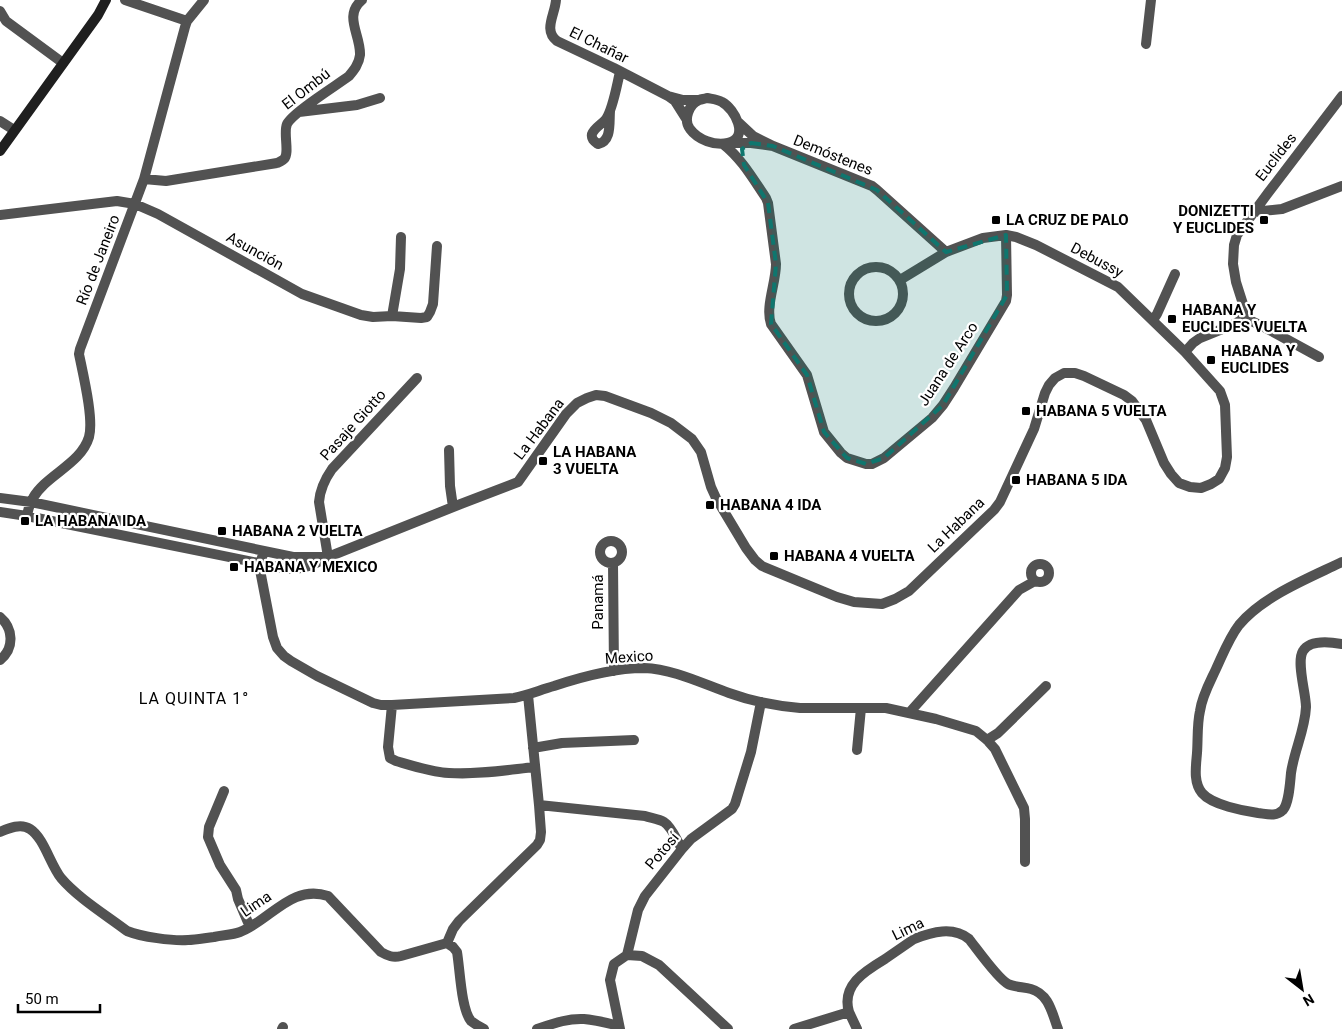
<svg xmlns="http://www.w3.org/2000/svg" width="1342" height="1029" font-family="Roboto,sans-serif">
<style>
.lines{fill:none;stroke-linecap:round;stroke-linejoin:round}
.minor{stroke:#525252;stroke-width:10}
.secondary{stroke:#1f1f1f;stroke-width:10}
.marked{fill:#0f766e;fill-opacity:0.2;stroke:#0f766e;stroke-width:4;stroke-dasharray:10 6;stroke-linejoin:round}
.poi-dot{fill:#000;stroke:#fff;stroke-width:2}
.labels{text-anchor:middle;dominant-baseline:central;stroke-width:4.5;stroke-linejoin:round;paint-order:stroke}
.street-label{font-size:15px;fill:#000;stroke:#fff}
.poi-label{font-size:15px;font-weight:bold;fill:#000;stroke:#fff;text-anchor:start}
.neighbourhood-label{font-size:16px;letter-spacing:1px;fill:#000;stroke:#fff}
</style>
<rect width="100%" height="100%" fill="#fff"/>
<g class="lines">
<!-- minor -->
<path class="minor" d="M 125,0 L 187,21
M 556,0 C 555,15 543,30 557,41 L 614,68 L 668,96
M 0,11 L 6,21 L 63,63
M 1146,44 L 1151,0
M 707,98 C 712,99 717,99 722,102 C 735,109 750,138 728,143 C 715,146 698,140 690,129 C 683,120 689,104 699,100 C 702,99 704,99 707,98 Z
M 610,111 C 609,123 612,141 598,144 C 594,141 591,139 592,134 C 594,128 602,124 606,119 C 613,109 617,84 620,72
M 299,112 L 357,105 L 380,98
M 687,120 L 675,101 L 668,96 L 683,100 L 698,100
M 0,121 L 14,130
M 730,143 L 751,143 L 773,146 L 753,136 L 738,122
M 723,144 C 742,159 753,179 766,198 L 768,203 L 776,264 C 776,283 765,307 771,324 L 807,375 L 824,432 L 841,453 L 847,458 L 866,464 L 872,464 L 884,458 L 932,418 L 943,405 L 954,388 L 1006,301 L 1007,295 L 1006,235
M 773,146 L 872,186 L 877,190 L 946,252
M 144,179 L 166,181 L 277,163 C 278,163 283,160 284,159 C 290,153 283,133 287,124 C 292,113 337,85 349,76 C 354,70 359,64 360,55 C 361,35 343,16 362,0
M 1254,212 L 1282,209 L 1342,186
M 0,215 L 117,201 L 135,204 L 158,214 L 302,294 L 361,315 L 373,317 L 392,316 L 421,318 L 427,317 L 430,312 L 433,304 L 437,246
M849 294a27 27 0 1 1 54 0a27 27 0 1 1-54 0Z
M 392,316 L 400,269 L 401,237
M 1243,317 L 1264,327 L 1319,357
M 1153,320 L 1157,314 L 1175,274
M 1185,352 L 1193,343 L 1200,338 L 1237,323 L 1243,317 L 1243,304 L 1236,282 L 1233,264 L 1234,245 L 1237,235 L 1268,193 L 1342,96
M 449,450 L 450,486 L 453,507
M 0,498 L 31,502 L 293,557 L 325,557
M 0,512 L 27,516 L 288,569 C 303,570 315,564 328,557 L 453,507 L 518,482 L 566,414 L 577,403 L 587,398 L 596,395 L 605,396 L 651,413 L 671,423 L 692,439 L 701,452 L 711,487 L 716,498 L 746,548 L 755,560 L 762,566 L 837,597 L 854,602 L 882,604 L 895,599 L 909,591 L 994,510 L 1000,502 L 1034,429 L 1045,393 L 1049,385 L 1055,378 L 1064,373 L 1075,373 L 1084,376 L 1124,395 L 1132,401 L 1146,420 L 1164,463 L 1171,474 L 1179,483 L 1190,487 L 1201,488 L 1211,484 L 1219,479 L 1225,468 L 1227,457 L 1225,405 L 1220,391 L 1185,352 L 1118,287 L 1036,245 L 1016,237 L 1006,235 L 983,238 L 946,252 L 900,280
M 27,516 C 28,511 29,504 33,498 C 46,475 81,464 89,437 C 94,419 83,374 79,354 L 80,349 L 144,179 L 185,27 L 187,21 L 204,0
M600 552a11 11 0 1 1 22 0a11 11 0 1 1-22 0Z
M 264,551 L 260,564 L 260,570 L 273,637 L 277,648 L 284,656 L 291,661 L 317,676 L 373,703 L 381,705 L 392,705 L 514,698 C 528,695 540,690 554,686 C 581,677 616,668 644,668 C 673,669 701,683 729,693 C 751,701 776,706 800,708 L 886,708 L 936,719 L 976,731 L 987,740 L 995,749 L 1024,808 L 1025,819 L 1025,862
M 328,557 L 319,502 C 320,489 325,479 332,469 L 417,378
M 1342,562 C 1309,578 1263,596 1239,625 C 1229,638 1223,654 1216,669 C 1210,682 1202,696 1200,711 C 1197,724 1198,739 1197,753 C 1196,766 1193,782 1202,793 C 1212,805 1244,811 1258,813 C 1267,814 1276,817 1283,810 C 1289,803 1290,783 1291,773 C 1294,751 1305,730 1306,707 C 1306,693 1296,662 1303,651 C 1310,639 1331,642 1342,644
M 613,563 L 614,671
M1031 573a9 9 0 1 1 18 0a9 9 0 1 1-18 0Z
M 0,617 C 13,628 15,648 0,660
M 392,705 L 388,747 L 390,758 L 396,761 C 413,766 431,772 449,773 C 477,775 507,770 535,767
M 909,713 L 1019,590 L 1035,581
M 987,740 L 998,733 L 1046,686
M 533,748 L 562,743 L 634,740
M 857,750 L 861,708
M 224,791 L 209,827 L 208,837 L 220,865 L 236,890 L 238,899 L 250,927
M 539,805 L 645,816 C 651,818 659,819 664,822 C 672,827 677,841 682,849
M 0,832 C 9,828 21,823 30,829 C 44,838 50,864 61,878 C 78,898 106,915 127,931 C 142,937 172,941 188,940 C 196,940 205,938 214,937 C 223,935 232,935 240,932 C 271,920 291,884 328,896 L 381,952 C 388,956 393,958 401,956 L 447,943 L 453,947 L 457,952 C 460,969 461,1009 471,1021 C 475,1024 480,1027 484,1029
M 447,943 L 453,929 L 459,921 L 537,845 L 540,840 L 541,832 L 539,805 L 528,695
M 627,955 L 642,956 L 659,965 L 728,1029
M 849,1012 L 857,1029
M 282,1029 L 283,1027
M 537,1029 C 552,1024 568,1018 584,1019 C 596,1020 608,1023 619,1026
M 620,1029 L 610,980 L 614,964 L 627,955 L 638,910 L 645,896 L 682,849 L 691,839 L 732,809 L 735,804 L 751,752 L 761,702
M 794,1029 L 849,1012 C 841,985 865,971 885,959 C 895,952 904,946 914,939 C 932,932 953,926 969,939 C 977,949 998,979 1008,984 C 1014,987 1023,987 1031,989 C 1049,994 1052,1013 1058,1029"/>
<!-- secondary -->
<path class="secondary" d="M 0,151 L 98,15 L 106,0"/>
</g>
<!-- marked area -->
<path class="marked" d="M 751,143 L 773,146 L 877,190 L 946,252 L 1006,235 L 1007,295 L 943,405 L 884,458 L 866,464 L 847,458 L 824,432 L 807,375 L 771,324 L 776,264 L 768,203 L 744,165 L 742,149 Z"/>
<!-- markers -->
<g class="poi-dot">
<rect x="991" y="215" width="10" height="10" rx="2.5"/>
<rect x="1259" y="215" width="10" height="10" rx="2.5"/>
<rect x="1167" y="314" width="10" height="10" rx="2.5"/>
<rect x="1206" y="355" width="10" height="10" rx="2.5"/>
<rect x="1021" y="406" width="10" height="10" rx="2.5"/>
<rect x="538" y="456" width="10" height="10" rx="2.5"/>
<rect x="1011" y="475" width="10" height="10" rx="2.5"/>
<rect x="705" y="500" width="10" height="10" rx="2.5"/>
<rect x="20" y="516" width="10" height="10" rx="2.5"/>
<rect x="217" y="526" width="10" height="10" rx="2.5"/>
<rect x="769" y="551" width="10" height="10" rx="2.5"/>
<rect x="229" y="562" width="10" height="10" rx="2.5"/>
</g>
<g class="labels">
<!-- street labels -->
<g class="street-label">
<text transform="translate(599 45) rotate(26)">El Chañar</text>
<text transform="translate(306 89) rotate(-38)">El Ombú</text>
<text transform="translate(833 155) rotate(22)">Demóstenes</text>
<text transform="translate(1276 157) rotate(-52)">Euclides</text>
<text transform="translate(255 251) rotate(29)">Asunción</text>
<text transform="translate(98 260) rotate(-69)">Río de Janeiro</text>
<text transform="translate(1097 260) rotate(28)">Debussy</text>
<text transform="translate(948 364) rotate(-57)">Juana de Arco</text>
<text transform="translate(353 425) rotate(-48)">Pasaje Giotto</text>
<text transform="translate(539 429) rotate(-53)">La Habana</text>
<text transform="translate(956 525) rotate(-44)">La Habana</text>
<text transform="translate(598 602) rotate(-90)">Panamá</text>
<text transform="translate(629 657) rotate(-4)">Mexico</text>
<text transform="translate(662 851) rotate(-50)">Potosí</text>
<text transform="translate(256 904) rotate(-34)">Lima</text>
<text transform="translate(908 929) rotate(-26)">Lima</text>
</g>
<!-- poi labels -->
<g class="poi-label">
<text x="1254" y="211" text-anchor="end">DONIZETTI<tspan x="1254" dy="17">Y EUCLIDES</tspan></text>
<text x="1006" y="220">LA CRUZ DE PALO</text>
<text x="1182" y="310">HABANA Y<tspan x="1182" dy="17">EUCLIDES VUELTA</tspan></text>
<text x="1221" y="351">HABANA Y<tspan x="1221" dy="17">EUCLIDES</tspan></text>
<text x="1036" y="411">HABANA 5 VUELTA</text>
<text x="553" y="452">LA HABANA<tspan x="553" dy="17">3 VUELTA</tspan></text>
<text x="1026" y="480">HABANA 5 IDA</text>
<text x="720" y="505">HABANA 4 IDA</text>
<text x="35" y="521">LA HABANA IDA</text>
<text x="232" y="531">HABANA 2 VUELTA</text>
<text x="784" y="556">HABANA 4 VUELTA</text>
<text x="244" y="567">HABANA Y MEXICO</text>
</g>
<!-- neighbourhood labels -->
<g class="neighbourhood-label">
<text x="194" y="698">LA QUINTA 1°</text>
</g>
</g>
<!-- north arrow -->
<g transform="translate(1302 989) rotate(149)" stroke="#ffffff" stroke-width="4" paint-order="stroke">
<path d="M0-4L9 19L0 12L-9 19Z" fill="#000000"/>
<text y="-8" font-size="14" font-weight="bold" text-anchor="middle" fill="#000000">N</text>
</g>
<!-- scale -->
<path d="M18 1004v8h82v-8" fill="none" stroke="#000000" stroke-width="2.5"/>
<text x="25" y="1004" font-size="15" fill="#000000" stroke="#ffffff" stroke-width="4" paint-order="stroke">50 m</text>
</svg>
